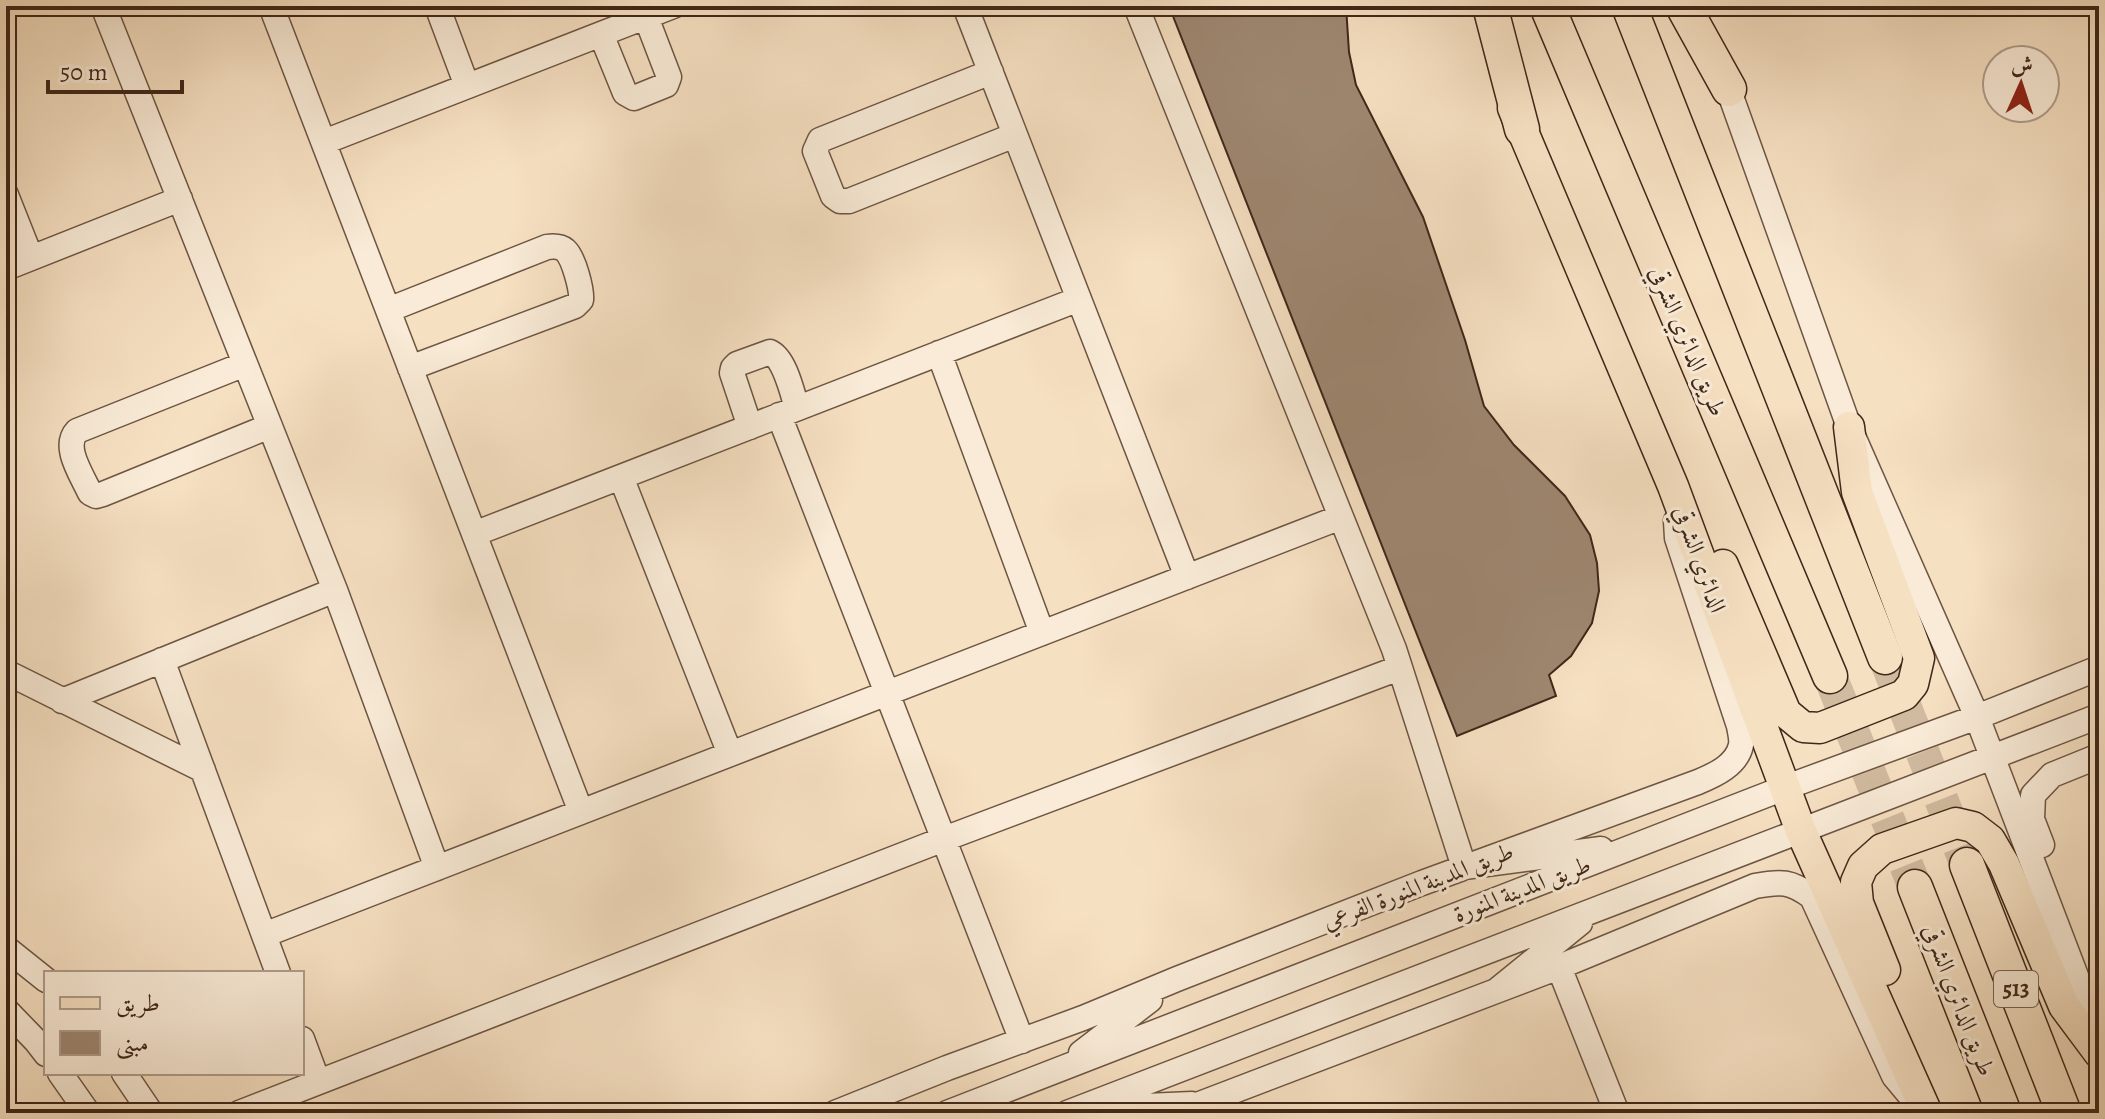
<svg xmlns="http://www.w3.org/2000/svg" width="2105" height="1119" font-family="Alegreya,Amiri,serif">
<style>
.building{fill:#9e8771;stroke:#3f2719;stroke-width:2}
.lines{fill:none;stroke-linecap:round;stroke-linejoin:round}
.highway-tunnel{stroke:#d1bba0;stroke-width:34;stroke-dasharray:34 17;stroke-linecap:butt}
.minor-casing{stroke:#6d5543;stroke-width:27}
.major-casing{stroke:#3f2719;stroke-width:33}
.highway-casing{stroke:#3f2719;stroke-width:37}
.minor{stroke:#f9ebd7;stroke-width:24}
.major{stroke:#f6e0c2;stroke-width:30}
.highway{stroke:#f6e0c2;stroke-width:34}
.labels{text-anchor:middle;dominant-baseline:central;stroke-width:6;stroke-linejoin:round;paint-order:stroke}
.shield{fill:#f9ebd7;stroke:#776252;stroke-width:2}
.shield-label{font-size:22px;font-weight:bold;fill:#3f2719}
.street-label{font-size:24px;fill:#3f2719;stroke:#f9ebd7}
</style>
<rect width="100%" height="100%" fill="#f6e0c2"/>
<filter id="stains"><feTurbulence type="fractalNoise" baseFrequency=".0025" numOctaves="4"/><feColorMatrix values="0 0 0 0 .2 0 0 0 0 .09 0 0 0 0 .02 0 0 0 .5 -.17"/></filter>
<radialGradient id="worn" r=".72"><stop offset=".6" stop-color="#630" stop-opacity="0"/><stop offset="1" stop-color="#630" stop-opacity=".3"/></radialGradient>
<!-- building -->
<path class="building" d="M 1169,6 L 1346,6 L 1349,52 L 1356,85 L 1423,217 L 1465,340 L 1484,406 L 1514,445 L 1565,496 L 1590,535 L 1597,563 L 1599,591 L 1592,623 L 1571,656 L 1549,675 L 1556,696 L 1457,736 Z"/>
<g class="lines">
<!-- highway-tunnel -->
<path class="highway-tunnel" d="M 1885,657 L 1967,865
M 1830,676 L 1915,887"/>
<defs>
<path id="minor" d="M 103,6 L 335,590 L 437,868
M 271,6 L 581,812
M 437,6 L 467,86
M 965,6 L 1187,577
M 1136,6 L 1394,649 L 1464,867 L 1601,849
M 601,34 L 625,93 L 634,98 L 666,85 L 669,77 L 646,17
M 991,72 L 820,140 L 815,151 L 833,196 L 840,201 L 849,201 L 1015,135
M 1723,74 L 1849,427 L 1977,717 L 2099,1036
M 324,142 L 673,6
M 6,195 L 31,258
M 6,268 L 180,199
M 388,310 L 547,247 C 554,246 560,246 565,250 C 574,258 582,290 581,300 L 575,306 L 410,368
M 939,353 L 1042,633
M 245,364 L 77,431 C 62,447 82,475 90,493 L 96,496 L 103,494 L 270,426
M 779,415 L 1022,1041
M 750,427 L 732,373 L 733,368 L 737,364 L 770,352 C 785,359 792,392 797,408
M 621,477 L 730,754
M 474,534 L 1079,299
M 162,660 L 278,973
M 6,672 L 203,770
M 62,701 L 335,590
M 2042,845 L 2032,819 L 2033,795 L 2052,775 L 2099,756
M 264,935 L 1341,517
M 6,948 L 46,980
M 1559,967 L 1617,1113
M 1496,991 L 1559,967 L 1755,886 C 1781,881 1791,881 1812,897 L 1894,1076 L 1914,1100
M 6,1010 L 36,1041 L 46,1054
M 302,1039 L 318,1082
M 1081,1053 L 1150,1000
M 60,1073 L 88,1113
M 124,1073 L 151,1113
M 1100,1108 L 1192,1104
M 239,1113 L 944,839 L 1399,668
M 835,1113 L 947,1068 L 1083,1018 L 1177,979 L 1422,883 L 1698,782 C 1715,775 1737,765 1741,745 C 1742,739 1740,732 1739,726 L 1677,538 L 1676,521
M 947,1113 L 1784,788 L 1977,717 L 2099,668
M 1067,1113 L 2099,716
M 1176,1113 L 1496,991 L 1580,923"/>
<path id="major" d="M 1513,108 L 1673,486 L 1801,831 L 1927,1113
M 1723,565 L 1786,713 L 1803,727 L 1820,728 L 1904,695 L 1913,684 L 1919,658 L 1857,492 L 1849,427
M 1885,970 L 1858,903 L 1856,882 L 1863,866 L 1882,849 L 1956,823 L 1973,827 L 1990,840 L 2004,864 L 2064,1006 L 2099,1053"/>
<path id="highway" d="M 1490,6 L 1522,129
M 1547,6 L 1830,676
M 1629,6 L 1885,657
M 1683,6 L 1729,89
M 1967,865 L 2064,1113
M 1915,887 L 2004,1113"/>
</defs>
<!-- minor casing -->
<use href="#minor" class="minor-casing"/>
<!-- major casing -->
<use href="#major" class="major-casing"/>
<!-- highway casing -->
<use href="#highway" class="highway-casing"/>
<!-- minor -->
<use href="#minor" class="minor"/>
<!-- major -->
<use href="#major" class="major"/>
<!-- highway -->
<use href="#highway" class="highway"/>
</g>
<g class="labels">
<!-- shield labels -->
<rect class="shield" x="1994" y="971" width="44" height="36" rx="6"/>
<g class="shield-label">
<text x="2016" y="989">513</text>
</g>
<!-- street labels -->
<g class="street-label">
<text transform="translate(1688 341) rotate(67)">طريق الدائري الشرقي</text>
<text transform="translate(1700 559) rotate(70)">الدائري الشرقي</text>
<text transform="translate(1418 886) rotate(-21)">طريق المدينة المنورة الفرعي</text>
<text transform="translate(1522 889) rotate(-21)">طريق المدينة المنورة</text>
<text transform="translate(1959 1000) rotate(69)">طريق الدائري الشرقي</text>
</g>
</g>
<!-- margin -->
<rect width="2105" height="1119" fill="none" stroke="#f6e0c2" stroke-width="32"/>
<rect x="8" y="8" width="2089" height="1103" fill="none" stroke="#3f2719" stroke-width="4"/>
<rect x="16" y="16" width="2073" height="1087" fill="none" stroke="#3f2719" stroke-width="2"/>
<!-- legend -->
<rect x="44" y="971" width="260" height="104" fill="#f9ebd7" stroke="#af9d8b" stroke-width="2"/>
<rect x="60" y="997" width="40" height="12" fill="#f6e0c2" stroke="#af9d8b" stroke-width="2"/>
<text x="116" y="1011" font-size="24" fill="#3f2719">طريق</text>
<rect x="60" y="1031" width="40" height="24" fill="#9e8771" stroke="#af9d8b" stroke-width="2"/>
<text x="116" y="1051" font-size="24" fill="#3f2719">مبنى</text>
<!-- north arrow -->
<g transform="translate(2021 84) rotate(3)"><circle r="38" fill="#f9ebd7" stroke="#af9d8b" stroke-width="2"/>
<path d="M0-6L14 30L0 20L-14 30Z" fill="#8f2418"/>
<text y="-12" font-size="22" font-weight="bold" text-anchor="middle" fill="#3f2719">ش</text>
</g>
<!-- scale -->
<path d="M48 80v12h134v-12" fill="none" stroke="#3f2719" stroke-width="4"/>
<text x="60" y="80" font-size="24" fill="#3f2719" stroke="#f9ebd7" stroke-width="6" paint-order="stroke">50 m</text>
<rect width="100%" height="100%" filter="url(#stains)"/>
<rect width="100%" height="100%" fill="url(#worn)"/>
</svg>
